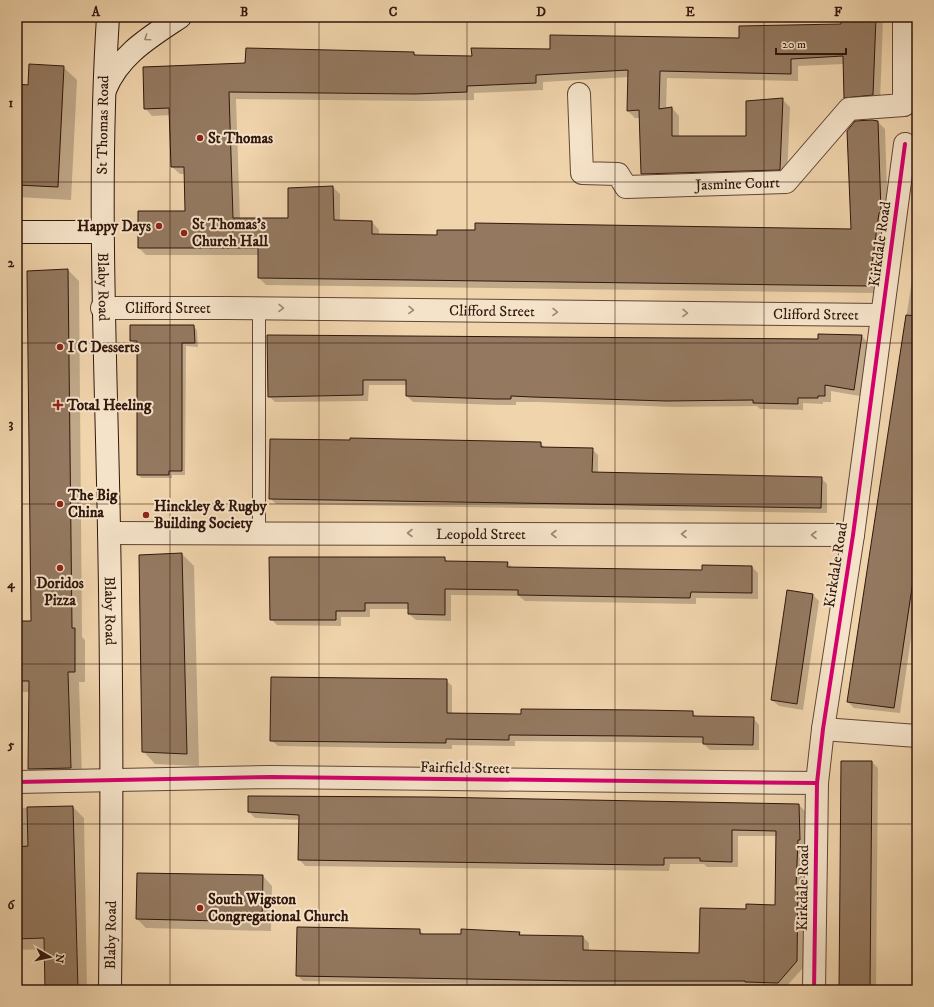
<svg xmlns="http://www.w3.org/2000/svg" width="934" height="1007" font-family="'IM FELL DW Pica',serif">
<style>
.shadow{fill:#0003}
.building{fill:#947960;stroke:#31170d}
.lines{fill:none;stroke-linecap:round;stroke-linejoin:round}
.lane-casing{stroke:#614635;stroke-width:14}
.street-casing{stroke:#614635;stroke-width:24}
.secondary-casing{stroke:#31170d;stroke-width:24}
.lane{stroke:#f5e3c9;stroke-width:12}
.street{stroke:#f5e3c9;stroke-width:22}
.secondary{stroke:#f5e3c9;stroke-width:22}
.cycleway-casing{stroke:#f5e3c9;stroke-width:6}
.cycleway{stroke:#d6006c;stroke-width:4}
.oneway{stroke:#9d8774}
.grid{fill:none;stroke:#31170d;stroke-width:1;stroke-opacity:0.55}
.poi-dot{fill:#8f2418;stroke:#f5e3c9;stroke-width:1.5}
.labels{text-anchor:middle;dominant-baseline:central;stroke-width:4;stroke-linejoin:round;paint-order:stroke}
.street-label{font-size:15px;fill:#31170d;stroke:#f5e3c9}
.poi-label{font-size:15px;font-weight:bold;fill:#31170d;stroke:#f5e3c9;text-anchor:start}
.neatline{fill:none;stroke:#31170d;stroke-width:1.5}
.grid-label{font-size:13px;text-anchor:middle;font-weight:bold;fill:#31170d}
</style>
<rect width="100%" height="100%" fill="#f0d4ac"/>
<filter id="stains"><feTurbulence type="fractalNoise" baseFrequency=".005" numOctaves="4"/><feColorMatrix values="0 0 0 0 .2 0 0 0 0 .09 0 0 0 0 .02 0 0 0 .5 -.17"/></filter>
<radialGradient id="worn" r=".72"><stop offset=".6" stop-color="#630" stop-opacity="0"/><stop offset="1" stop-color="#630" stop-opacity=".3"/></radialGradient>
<!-- shadow -->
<path class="shadow" d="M 842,17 L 881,17 L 883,20 L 880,102 L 853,104 L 845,97 L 844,64 L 798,66 L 798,81 L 667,78 L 666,109 L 672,108 L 679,116 L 679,137 L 747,137 L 782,99 L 790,107 L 787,177 L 649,181 L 642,174 L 641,118 L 635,118 L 628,111 L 629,77 L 543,82 L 543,90 L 474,93 L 474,100 L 423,101 L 236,99 L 240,219 L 289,219 L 333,187 L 340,194 L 340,221 L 372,222 L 379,230 L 379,235 L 438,236 L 852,230 L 878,122 L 885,129 L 888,220 L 876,293 L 266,285 L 259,278 L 259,255 L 146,255 L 139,248 L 186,212 L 185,174 L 180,174 L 172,167 L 171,115 L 152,116 L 145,108 L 246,64 L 414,53 L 417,56 L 473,57 L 740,39 L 842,25 Z
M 63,67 L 77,80 L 71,200 L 17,197 L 17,85 L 29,86 Z
M 917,247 L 917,597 L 900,713 L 854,708 L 848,702 Z
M 68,270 L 79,281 L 82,637 L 85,640 L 85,682 L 79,682 L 82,779 L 40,780 L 29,769 L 30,692 L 17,692 L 17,622 L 32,622 Z
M 193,326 L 197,330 L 198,347 L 186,346 L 185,475 L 172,475 L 172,478 L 141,478 L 138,474 L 138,345 L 131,341 Z
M 268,336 L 819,340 L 862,336 L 867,342 L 860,396 L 831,391 L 831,402 L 823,402 L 823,404 L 803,403 L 803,410 L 760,409 L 757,406 L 674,407 L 538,402 L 516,402 L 516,405 L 500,405 L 413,402 L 407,396 L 407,385 L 369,385 L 368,401 L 275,402 L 269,396 Z
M 540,443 L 546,448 L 592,449 L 598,455 L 598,474 L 821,478 L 827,484 L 827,513 L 276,504 L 270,498 Z
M 182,554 L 194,566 L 199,766 L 155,764 L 143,751 L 140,556 Z
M 444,558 L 448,562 L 507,563 L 513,568 L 703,571 L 752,567 L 758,573 L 758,599 L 696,598 L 696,604 L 525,601 L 519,596 L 451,595 L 451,621 L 416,620 L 409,614 L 409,609 L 370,609 L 370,617 L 341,617 L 341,626 L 277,625 L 271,619 Z
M 813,595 L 819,601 L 803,710 L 779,706 L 772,700 Z
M 446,680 L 452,686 L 452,714 L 522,715 L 692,712 L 698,718 L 753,718 L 759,725 L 759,750 L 710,750 L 703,743 L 515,741 L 515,746 L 452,745 L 452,749 L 278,746 L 271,740 Z
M 872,762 L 878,768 L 876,990 L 840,990 Z
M 799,805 L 805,811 L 806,846 L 803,846 L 802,893 L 803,894 L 803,968 L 784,989 L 751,986 L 589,986 L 303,981 L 297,975 L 419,930 L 425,935 L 519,933 L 522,936 L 583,937 L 589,943 L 589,951 L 700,954 L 747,910 L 776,906 L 777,836 L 738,836 L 738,867 L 707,867 L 704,864 L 670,864 L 669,871 L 305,866 L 299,859 L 300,820 L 255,818 L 249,812 Z
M 73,807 L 84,818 L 87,990 L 46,990 L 45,949 L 17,950 L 17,808 Z
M 263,876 L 272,886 L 271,931 L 146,928 L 137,919 Z"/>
<!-- building -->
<path class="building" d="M 841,17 L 876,17 L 873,95 L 844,98 L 843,56 L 791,59 L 791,74 L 660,71 L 659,109 L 672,107 L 672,136 L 746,136 L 746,101 L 783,98 L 780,170 L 641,174 L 639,110 L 627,111 L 628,70 L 536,75 L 536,83 L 467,86 L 467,92 L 415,94 L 229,92 L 233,218 L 288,218 L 288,188 L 333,186 L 334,220 L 372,221 L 372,234 L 437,235 L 437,230 L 475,230 L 475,223 L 851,229 L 847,131 L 855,121 L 872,120 L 878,121 L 881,212 L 879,213 L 869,286 L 258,278 L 258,248 L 138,248 L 138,211 L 185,211 L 184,167 L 171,167 L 169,108 L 144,109 L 143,67 L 245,63 L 246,48 L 414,52 L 414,55 L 472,56 L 471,48 L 550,49 L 550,35 L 739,38 L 739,26 L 841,24 Z
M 29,64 L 64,66 L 58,187 L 17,185 L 17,84 L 28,85 Z
M 68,269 L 72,628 L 75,628 L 75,672 L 68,672 L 71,768 L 28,769 L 29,681 L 17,681 L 17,621 L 31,621 L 27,271 Z
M 906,315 L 917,316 L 917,582 L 913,581 L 894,708 L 847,702 Z
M 130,325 L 194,325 L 195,343 L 182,343 L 182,471 L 169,471 L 169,475 L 137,475 L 137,341 L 130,341 Z
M 818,334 L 862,335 L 854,390 L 825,385 L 825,396 L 818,396 L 818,398 L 798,398 L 798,404 L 753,403 L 753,400 L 667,401 L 532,397 L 511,396 L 511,399 L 494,399 L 406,396 L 406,380 L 363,380 L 363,395 L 268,397 L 267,335 L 818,339 Z
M 350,438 L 541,442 L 541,447 L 593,448 L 592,472 L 822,477 L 821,508 L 269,499 L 270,439 L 350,440 Z
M 182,553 L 187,754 L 142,752 L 139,555 Z
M 269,557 L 445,557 L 445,561 L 508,562 L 507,567 L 702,570 L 702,565 L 752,566 L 752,593 L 691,592 L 690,598 L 630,597 L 518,595 L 518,590 L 445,589 L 445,615 L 408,614 L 408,603 L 365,603 L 365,611 L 336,611 L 336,620 L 270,620 Z
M 787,590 L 813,594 L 797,704 L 771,700 Z
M 271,677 L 447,679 L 447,713 L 521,714 L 521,709 L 642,710 L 693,711 L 693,716 L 754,717 L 753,745 L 703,744 L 703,737 L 631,736 L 509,735 L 509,740 L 446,739 L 446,743 L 270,741 Z
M 841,761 L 872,761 L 870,990 L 839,990 Z
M 248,796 L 430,797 L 799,804 L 800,840 L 798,840 L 796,887 L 798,887 L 797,961 L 778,983 L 745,982 L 745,981 L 582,981 L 296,976 L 297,927 L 420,929 L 420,934 L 461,934 L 461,929 L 520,932 L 519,935 L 583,936 L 583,950 L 699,953 L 700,908 L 746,909 L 746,904 L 775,905 L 776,831 L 732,830 L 732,862 L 700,861 L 700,858 L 664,858 L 664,865 L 647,865 L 298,860 L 299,815 L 248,812 Z
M 73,806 L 78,990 L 45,990 L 44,938 L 17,939 L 17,847 L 28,846 L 27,807 Z
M 137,873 L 263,875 L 262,922 L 136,919 Z"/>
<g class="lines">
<defs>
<path id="lane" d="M 259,533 L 259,308"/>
<g id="street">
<path id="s1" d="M 579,94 L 582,173 L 618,174 L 626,187 L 786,182 L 849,109 L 904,105 L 904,17"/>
<path id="s2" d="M 102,308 L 227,308 L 882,315"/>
<path id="s3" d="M 109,533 L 853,535"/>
<path d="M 823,729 L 917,736"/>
<path d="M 17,782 L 271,777 L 817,783"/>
<path d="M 814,990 L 817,783 L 823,729 L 853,535 L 905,144"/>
</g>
<g id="secondary">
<path id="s4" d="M 108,17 C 97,189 106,358 109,530 C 112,684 112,837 110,990"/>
<path d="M 105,90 C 119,55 150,37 180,17"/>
<path d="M 17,232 L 102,232"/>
</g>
</defs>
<!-- lane casing -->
<use href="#lane" class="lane-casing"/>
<!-- street casing -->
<use href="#street" class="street-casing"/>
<!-- secondary casing -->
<use href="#secondary" class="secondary-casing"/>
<!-- lane -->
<use href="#lane" class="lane"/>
<!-- street -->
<use href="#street" class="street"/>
<!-- secondary -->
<use href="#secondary" class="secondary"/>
<defs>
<path id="cycleway" d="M 17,782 L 271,777 L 817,783
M 814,990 L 817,783 L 823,729 L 853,535 L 905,144"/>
</defs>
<!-- cycleway casing -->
<use href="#cycleway" class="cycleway-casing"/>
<!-- cycleway -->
<use href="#cycleway" class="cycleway"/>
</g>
<!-- one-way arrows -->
<defs><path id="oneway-chevron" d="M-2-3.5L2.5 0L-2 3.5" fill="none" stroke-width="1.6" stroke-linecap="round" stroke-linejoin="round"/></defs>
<g class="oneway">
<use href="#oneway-chevron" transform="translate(147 38) rotate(145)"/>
<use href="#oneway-chevron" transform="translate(281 308) rotate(1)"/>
<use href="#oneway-chevron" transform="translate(411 310) rotate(1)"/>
<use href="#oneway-chevron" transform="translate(555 312) rotate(1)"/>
<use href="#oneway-chevron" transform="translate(685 313) rotate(1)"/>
<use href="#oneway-chevron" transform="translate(410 533) rotate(-180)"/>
<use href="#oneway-chevron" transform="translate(554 534) rotate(-180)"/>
<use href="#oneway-chevron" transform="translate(684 534) rotate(-180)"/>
<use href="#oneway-chevron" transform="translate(814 535) rotate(-180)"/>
</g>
<!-- grid -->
<path class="grid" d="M 170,17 L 170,990M 319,17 L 319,990M 467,17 L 467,990M 615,17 L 615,990M 764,17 L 764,990M 17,182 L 917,182M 17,343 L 917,343M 17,504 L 917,504M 17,664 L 917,664M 17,824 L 917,824"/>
<!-- markers -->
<g class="poi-dot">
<circle cx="200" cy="138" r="4"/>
<circle cx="159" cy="226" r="4"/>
<circle cx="184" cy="233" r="4"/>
<circle cx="60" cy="347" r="4"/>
<path d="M56 399h4v4h4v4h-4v4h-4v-4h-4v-4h4z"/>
<circle cx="60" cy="504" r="4"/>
<circle cx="146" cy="515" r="4"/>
<circle cx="60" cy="568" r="4"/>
<circle cx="200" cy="908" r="4"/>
</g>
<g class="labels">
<!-- street labels -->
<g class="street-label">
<text transform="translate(103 125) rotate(-89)">St Thomas Road</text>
<text stroke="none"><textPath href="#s1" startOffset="242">Jasmine Court</textPath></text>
<text transform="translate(880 244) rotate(-82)">Kirkdale Road</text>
<text stroke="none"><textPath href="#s4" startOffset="270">Blaby Road</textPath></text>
<text stroke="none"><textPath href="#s2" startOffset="66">Clifford Street</textPath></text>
<text stroke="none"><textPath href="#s2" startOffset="390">Clifford Street</textPath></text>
<text stroke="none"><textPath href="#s2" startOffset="714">Clifford Street</textPath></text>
<text stroke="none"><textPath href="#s3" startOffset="372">Leopold Street</textPath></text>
<text transform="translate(836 565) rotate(-81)">Kirkdale Road</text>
<text stroke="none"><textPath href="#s4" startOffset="594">Blaby Road</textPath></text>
<text transform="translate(465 768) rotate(1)">Fairfield Street</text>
<text transform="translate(803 888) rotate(-89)">Kirkdale Road</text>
<text transform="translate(111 935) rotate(-89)">Blaby Road</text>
</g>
<!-- poi labels -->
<g class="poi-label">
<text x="208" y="138">St Thomas</text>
<text x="192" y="224">St Thomas's<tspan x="192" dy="17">Church Hall</tspan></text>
<text x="151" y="226" text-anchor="end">Happy Days</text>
<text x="68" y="347">I C Desserts</text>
<text x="67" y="405">Total Heeling</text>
<text x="68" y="495">The Big<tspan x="68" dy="17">China</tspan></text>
<text x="154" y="506">Hinckley &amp; Rugby<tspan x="154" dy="17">Building Society</tspan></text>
<text x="60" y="583" text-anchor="middle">Doridos<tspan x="60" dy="17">Pizza</tspan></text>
<text x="208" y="899">South Wigston<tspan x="208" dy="17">Congregational Church</tspan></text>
</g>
</g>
<!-- margin -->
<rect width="934" height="1007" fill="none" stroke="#f0d4ac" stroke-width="44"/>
<!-- north arrow -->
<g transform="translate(50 957) rotate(99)" stroke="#f5e3c9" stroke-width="3" paint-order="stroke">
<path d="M0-3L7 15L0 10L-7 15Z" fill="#31170d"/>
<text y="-6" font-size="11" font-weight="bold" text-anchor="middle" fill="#31170d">N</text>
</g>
<!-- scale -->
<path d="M776 48v6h70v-6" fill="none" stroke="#31170d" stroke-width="2"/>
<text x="782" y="48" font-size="12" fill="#31170d" stroke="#f5e3c9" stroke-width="3" paint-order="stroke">20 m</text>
<rect x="22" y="22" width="890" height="963" class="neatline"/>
<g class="grid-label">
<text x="96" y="16">A</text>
<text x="244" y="16">B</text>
<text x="393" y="16">C</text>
<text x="541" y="16">D</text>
<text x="690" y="16">E</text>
<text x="838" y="16">F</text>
<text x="11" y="107">1</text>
<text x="11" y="267">2</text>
<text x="11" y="428">3</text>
<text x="11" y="588">4</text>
<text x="11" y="749">5</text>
<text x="11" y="909">6</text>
</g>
<rect width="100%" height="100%" filter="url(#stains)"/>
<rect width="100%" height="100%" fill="url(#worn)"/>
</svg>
